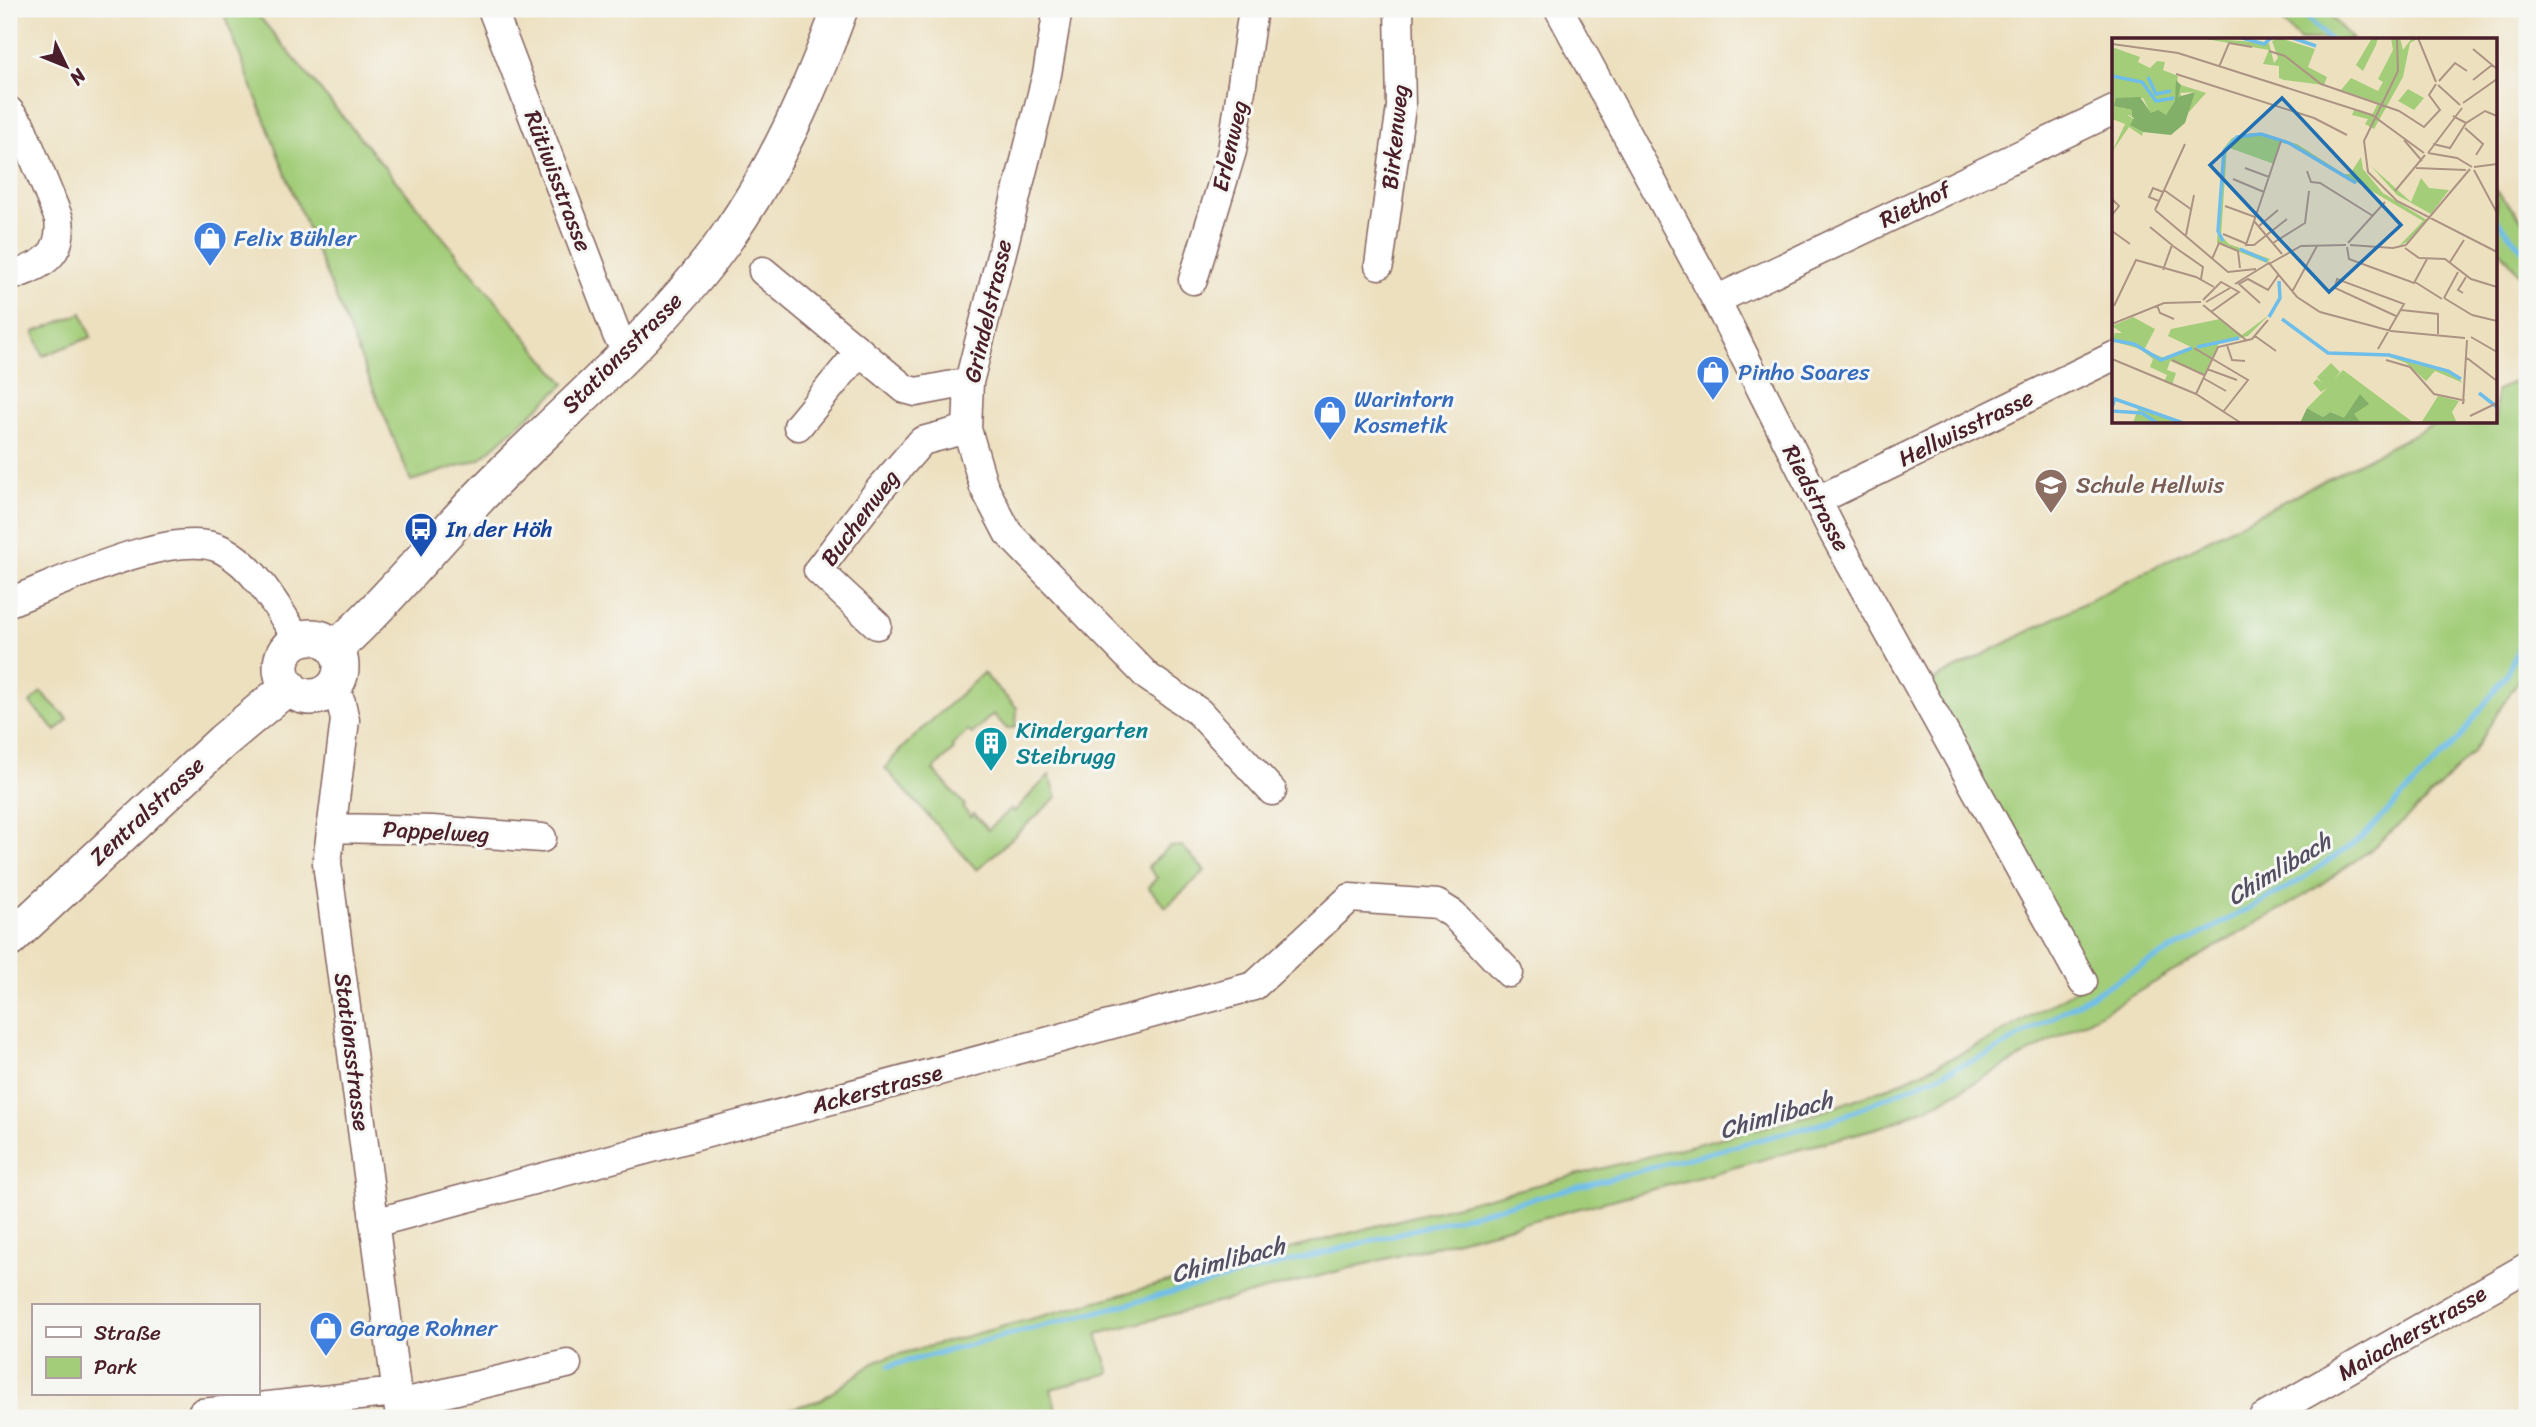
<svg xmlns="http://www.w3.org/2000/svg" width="2536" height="1427" font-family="Sriracha,sans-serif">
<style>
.green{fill:#a3cd79;stroke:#767652;stroke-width:2}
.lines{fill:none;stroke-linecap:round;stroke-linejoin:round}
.stream{stroke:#6fbeea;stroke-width:5}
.minor-casing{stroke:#83635f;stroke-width:31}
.major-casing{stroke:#83635f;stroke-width:38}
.minor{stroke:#fff;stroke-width:28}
.major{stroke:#fff;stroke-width:35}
.labels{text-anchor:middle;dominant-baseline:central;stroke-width:6;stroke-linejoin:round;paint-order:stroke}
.street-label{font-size:23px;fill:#4a1f2b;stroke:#f6f6f2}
.shop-label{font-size:23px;fill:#366cbe;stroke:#f6f6f2;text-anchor:start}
.education-label{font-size:23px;fill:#785e54;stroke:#f6f6f2;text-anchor:start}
.transit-label{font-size:23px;fill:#164399;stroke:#f6f6f2;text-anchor:start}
.culture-label{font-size:23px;fill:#0d838f;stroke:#f6f6f2;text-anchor:start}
.water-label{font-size:24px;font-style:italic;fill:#554f64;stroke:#f6f6f2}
.inset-river{fill:none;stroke:#6fbeea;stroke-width:3.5}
.inset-road{fill:none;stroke:#ac9384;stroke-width:2}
.view{fill:#1f6fb2;fill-opacity:0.15;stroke:#1f6fb2;stroke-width:3.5}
.inset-edge{fill:none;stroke:#4a1f2b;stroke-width:3.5}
</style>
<rect width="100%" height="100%" fill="#f6f6f2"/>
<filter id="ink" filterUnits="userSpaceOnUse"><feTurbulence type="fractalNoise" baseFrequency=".0143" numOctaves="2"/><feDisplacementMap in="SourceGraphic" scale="14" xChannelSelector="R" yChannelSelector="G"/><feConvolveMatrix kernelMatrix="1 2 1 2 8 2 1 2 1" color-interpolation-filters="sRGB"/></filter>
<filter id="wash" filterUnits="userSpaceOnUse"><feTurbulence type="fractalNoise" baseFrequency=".00686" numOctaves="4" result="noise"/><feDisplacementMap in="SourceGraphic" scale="28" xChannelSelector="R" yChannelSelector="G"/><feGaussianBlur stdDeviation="1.57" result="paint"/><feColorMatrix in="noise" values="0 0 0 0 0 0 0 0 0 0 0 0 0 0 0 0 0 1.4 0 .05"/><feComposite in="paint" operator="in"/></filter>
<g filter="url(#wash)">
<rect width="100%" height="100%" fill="#ede0bf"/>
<!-- green -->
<path class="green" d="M 222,9 L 253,9 L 565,384 L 480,459 L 411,481 L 291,188 Z
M 2270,9 L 2323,9 L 2353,40 L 2300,40 Z
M 2496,190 L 2527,226 L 2527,284 L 2496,245 Z
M 82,313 L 91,337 L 43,356 L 34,332 Z
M 2527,375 L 2527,666 L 2473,752 L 2426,801 L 2369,851 L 2307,894 L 2100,1014 L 1939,1102 L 1891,1124 L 1700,1177 L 1097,1334 L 1110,1373 L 1051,1389 L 1058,1418 L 756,1418 L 821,1400 L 878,1360 L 1387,1223 L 1815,1114 L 1897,1084 L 1985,1042 L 2084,985 L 1918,688 L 2438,422 L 2496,422 L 2496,391 Z
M 983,673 L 1017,708 L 1016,727 L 1007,729 L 993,714 L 972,734 L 968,731 L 952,746 L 954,749 L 933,770 L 965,805 L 963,808 L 971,817 L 974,814 L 988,830 L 1011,809 L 1014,812 L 1049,775 L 1057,797 L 977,870 L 885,768 L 901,749 Z
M 41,692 L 68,719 L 56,731 L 30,703 Z
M 1182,846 L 1205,871 L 1166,907 L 1148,887 L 1157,878 L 1148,867 L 1169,847 Z"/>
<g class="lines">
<!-- stream -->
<path class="stream" d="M 2299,9 L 2329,40
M 2496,219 L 2527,255
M 889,1366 L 1831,1121 L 1991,1053 L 2140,967 L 2296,883 L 2360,839 L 2459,739 L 2505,676 L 2527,631"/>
</g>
</g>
<g filter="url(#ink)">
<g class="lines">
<defs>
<path id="minor" d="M 492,9 L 617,335 L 628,351
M 1058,9 L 1047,74 L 969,382 L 967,429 L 984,487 L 1008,533 L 1148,677 L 1199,712 L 1272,791
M 1559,9 L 1716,300 L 1834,534 L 2083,982
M 9,111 L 21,126 L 59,219 C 64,257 40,266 9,277
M 1379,265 L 1401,107 L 1399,9
M 763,271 L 905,389 L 916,392 L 969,382
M 1193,280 L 1232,151 L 1253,9
M 1716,300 L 2114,110
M 798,426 L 860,351
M 1818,500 L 2114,356
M 9,602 C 58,584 176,525 223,550 C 257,568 278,609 298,640
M 877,625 L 818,570 L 880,489 L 922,441 L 967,429
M 331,689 L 341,702 L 345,720 L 327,863 L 400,1418
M 331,828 L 432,830 L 542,838
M 374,1223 L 1254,986 L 1350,898 L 1437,904 L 1453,914 L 1509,973
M 398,1404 L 567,1364
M 202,1413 L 396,1392
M 2263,1418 L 2527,1267"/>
<path id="major" d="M281 667a30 30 0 1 1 60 0a30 30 0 1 1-60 0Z
M 335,649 C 391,598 438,538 492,484 C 570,405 660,331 725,240 C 776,168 810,91 840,9
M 9,940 L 223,741 L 289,686"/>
</defs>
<!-- minor casing -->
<use href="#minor" class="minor-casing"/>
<!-- major casing -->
<use href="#major" class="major-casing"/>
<!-- minor -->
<use href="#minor" class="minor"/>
<!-- major -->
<use href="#major" class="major"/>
</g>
</g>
<!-- icons -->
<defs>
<symbol id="shop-pin" viewBox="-11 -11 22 30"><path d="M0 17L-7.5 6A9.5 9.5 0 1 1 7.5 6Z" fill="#3f7fe0" stroke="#f6f6f2"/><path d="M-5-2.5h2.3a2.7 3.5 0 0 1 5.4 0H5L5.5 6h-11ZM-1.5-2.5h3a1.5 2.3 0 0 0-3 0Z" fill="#fff"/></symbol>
<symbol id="school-pin" viewBox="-11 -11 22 30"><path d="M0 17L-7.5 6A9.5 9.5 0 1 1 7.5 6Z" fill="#8d6e63" stroke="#f6f6f2"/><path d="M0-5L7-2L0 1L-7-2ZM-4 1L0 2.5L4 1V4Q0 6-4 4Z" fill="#fff"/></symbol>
<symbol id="bus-pin" viewBox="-11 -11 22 30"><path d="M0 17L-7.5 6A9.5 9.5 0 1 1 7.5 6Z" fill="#1a4fb4" stroke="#f6f6f2"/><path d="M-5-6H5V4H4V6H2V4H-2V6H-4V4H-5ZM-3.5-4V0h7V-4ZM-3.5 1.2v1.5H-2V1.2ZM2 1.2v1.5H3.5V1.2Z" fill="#fff"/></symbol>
<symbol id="building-pin" viewBox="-11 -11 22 30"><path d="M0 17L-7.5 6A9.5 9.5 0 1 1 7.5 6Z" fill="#0f9aa8" stroke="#f6f6f2"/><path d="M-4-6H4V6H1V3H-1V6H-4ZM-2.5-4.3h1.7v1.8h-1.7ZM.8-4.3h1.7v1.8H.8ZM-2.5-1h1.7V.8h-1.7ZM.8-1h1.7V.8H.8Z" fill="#fff"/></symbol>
</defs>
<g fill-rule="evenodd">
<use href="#shop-pin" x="191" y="219" width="38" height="52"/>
<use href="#shop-pin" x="1694" y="353" width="38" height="52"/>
<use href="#shop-pin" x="1311" y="393" width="38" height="52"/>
<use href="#school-pin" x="2032" y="466" width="38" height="52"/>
<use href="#bus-pin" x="402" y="510" width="38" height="52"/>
<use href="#building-pin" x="972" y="724" width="38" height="52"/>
<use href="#shop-pin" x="307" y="1309" width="38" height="52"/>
</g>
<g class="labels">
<!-- street labels -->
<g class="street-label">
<text transform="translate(1395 137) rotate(-84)">Birkenweg</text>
<text transform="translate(1230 146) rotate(-77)">Erlenweg</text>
<text transform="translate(558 181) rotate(69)">Rütiwisstrasse</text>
<text transform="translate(1915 205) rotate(-26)">Riethof</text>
<text transform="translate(988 311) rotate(-77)">Grindelstrasse</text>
<text transform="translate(622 353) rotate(-45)">Stationsstrasse</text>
<text transform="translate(1966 428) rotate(-26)">Hellwisstrasse</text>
<text transform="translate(1816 498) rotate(62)">Riedstrasse</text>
<text transform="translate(860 518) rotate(-53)">Buchenweg</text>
<text transform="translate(147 811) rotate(-43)">Zentralstrasse</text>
<text transform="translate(436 832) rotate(3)">Pappelweg</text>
<text transform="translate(352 1052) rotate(83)">Stationsstrasse</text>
<text transform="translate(877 1089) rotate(-15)">Ackerstrasse</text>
<text transform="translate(2412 1333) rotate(-30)">Maiacherstrasse</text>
</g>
<!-- shop labels -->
<g class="shop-label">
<text x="234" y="238">Felix Bühler</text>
<text x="1738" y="372">Pinho Soares</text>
<text x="1354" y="399">Warintorn<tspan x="1354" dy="26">Kosmetik</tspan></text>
<text x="350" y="1328">Garage Rohner</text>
</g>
<!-- education labels -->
<g class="education-label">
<text x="2076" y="485">Schule Hellwis</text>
</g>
<!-- transit labels -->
<g class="transit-label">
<text x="446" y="529">In der Höh</text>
</g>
<!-- culture labels -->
<g class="culture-label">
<text x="1016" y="730">Kindergarten<tspan x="1016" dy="26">Steibrugg</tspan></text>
</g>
<!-- water labels -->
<g class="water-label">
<text transform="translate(2279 869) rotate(-31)">Chimlibach</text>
<text transform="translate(1776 1115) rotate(-16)">Chimlibach</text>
<text transform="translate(1228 1260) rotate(-15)">Chimlibach</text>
</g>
</g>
<!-- overview -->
<g transform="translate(2112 38)">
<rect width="385" height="385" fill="#ede0bf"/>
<path d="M 88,0 L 157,5 L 162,25 L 166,20 L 160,3 L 168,0 L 203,11 L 196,29 L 215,39 L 212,47 L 172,42 L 167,40 L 167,28 L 151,26 L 157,12 ZM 260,0 L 266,0 L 264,7 L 251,33 L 244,27 ZM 279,0 L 288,0 L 291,12 L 300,0 L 305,1 L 298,5 L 291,39 L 262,91 L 253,86 L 256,81 L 240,77 L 242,72 L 260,77 L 266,65 L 229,52 L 239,40 L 266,53 L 271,44 L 266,41 L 281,12 ZM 0,9 L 28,19 L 26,24 L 38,30 L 45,23 L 53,24 L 51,32 L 66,38 L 63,62 L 69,47 L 94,55 L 77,74 L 75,67 L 83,54 L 68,55 L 71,60 L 54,77 L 39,76 L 31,60 L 5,60 L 10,70 L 20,72 L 21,77 L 15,77 L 22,81 L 19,87 L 31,94 L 30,98 L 17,89 L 0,114 L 13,86 L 0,81 ZM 296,51 L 312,60 L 302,72 L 286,63 ZM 139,95 L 185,106 L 232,136 L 238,136 L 249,119 L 251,131 L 271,155 L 315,182 L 295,204 L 287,208 L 311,183 L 188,111 L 169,103 L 162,126 L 115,109 L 109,198 L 117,206 L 158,221 L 155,225 L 105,205 L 111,111 L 120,100 ZM 259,128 L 299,164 L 309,140 L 317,150 L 337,152 L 319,176 L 285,157 ZM 157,277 L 136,298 L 107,305 L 92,337 L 58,323 L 55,332 L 64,335 L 60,347 L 52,344 L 55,337 L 38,329 L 41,321 L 28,311 L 0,303 L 3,295 L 10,295 L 0,288 L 21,279 L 43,291 L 32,312 L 55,321 L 79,309 L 56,298 L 59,291 L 108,281 L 130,297 ZM 270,316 L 338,332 L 351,345 L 323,333 L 314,343 L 294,325 ZM 219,325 L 228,334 L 222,341 L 231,332 L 302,385 L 239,385 L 220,374 L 211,379 L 195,370 L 215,350 L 209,354 L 201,345 L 205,341 L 210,345 L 205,339 ZM 326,358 L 347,363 L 340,374 L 345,385 L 309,385 ZM 27,368 L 55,380 L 72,385 L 21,385 Z" fill="#a3cd79"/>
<path d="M 64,42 L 69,47 L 66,59 L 83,54 L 73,85 L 59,97 L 31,94 L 18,87 L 22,80 L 15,76 L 20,78 L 20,72 L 2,68 L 4,60 L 28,59 L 39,75 L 46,72 L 54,77 L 63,63 ZM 248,356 L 257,366 L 242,376 L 248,384 L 188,385 L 195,370 L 211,379 L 219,374 L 232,380 Z" fill="#82b069"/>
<path class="inset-river" d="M 130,0 L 152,6 L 159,0M 181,0 L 204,8M 0,38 L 30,44 L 44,63 L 62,60M 36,39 L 44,56 L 59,53M 111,203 L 106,193 L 112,113 L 125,99 L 149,96 L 177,105 L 244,145M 128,211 L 155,223M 157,279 L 168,260 L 167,243M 170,281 L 216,315 L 277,317 L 336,333 L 349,341M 0,302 L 22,306 L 49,322 L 80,310M 85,309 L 127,300M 367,355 L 385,369M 0,369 L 3,361 L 71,385M 0,373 L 30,375 L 45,385"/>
<path class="inset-road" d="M 285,0 L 286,33 L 252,103 L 256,134 L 285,163 L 385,214M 306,0 L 324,44M 0,6 L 66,15 L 260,77 L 312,115M 361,11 L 385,31M 157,13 L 173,18 L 209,46 L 287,73 L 312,89 L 328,72 L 317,57 L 324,46M 107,29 L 117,5 L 140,9M 64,36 L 202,80 L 235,97M 361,42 L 380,27M 327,43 L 343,25 L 355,33M 326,47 L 348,67M 351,65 L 385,41M 341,78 L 354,85 L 373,73 L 385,78M 353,90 L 371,106 L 364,117M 292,102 L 310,123M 169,103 L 134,207 L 142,207 L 175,181M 321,106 L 338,110 L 354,85M 316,115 L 350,70M 316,115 L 345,120 L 360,129M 362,129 L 385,126M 133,130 L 157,139M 304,130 L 354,132M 362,132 L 385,175M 195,133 L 199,144 L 208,145 L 261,178M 121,141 L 152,154M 52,152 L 80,172M 283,153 L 313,117M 0,161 L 7,168 L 0,177M 47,163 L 37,159 L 41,150 L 51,154M 113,168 L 143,179M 43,172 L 116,234 L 144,231M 43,172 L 73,106M 142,183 L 170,216M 147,188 L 166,172M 38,189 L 60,207 L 51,232M 0,193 L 18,206M 111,196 L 135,206M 74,197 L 82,157M 161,205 L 193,185 L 197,153M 236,205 L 273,164M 238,207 L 281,210 L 294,207M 294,207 L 358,131M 61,208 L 91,229 L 89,241M 235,209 L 237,221 L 302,245 L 315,221M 293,210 L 307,220 L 333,221 L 359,241 L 385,249M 100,221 L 107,205 L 126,213 L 128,230M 338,224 L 352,202M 157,226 L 189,208 L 234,207M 303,244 L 330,261M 123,246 L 157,225 L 185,259 L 208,274 L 279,293 L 353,300M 180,254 L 205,208M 351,255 L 346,252 L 354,239M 332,260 L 360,277M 332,260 L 346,234M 91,262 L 109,244 L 127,254 L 99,274M 94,264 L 118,250M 148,265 L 127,246 L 136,241 L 156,252 L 167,236M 45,267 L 48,275 L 62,281M 91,267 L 134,302M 2,268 L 24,222 L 84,239 L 102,249M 289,272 L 326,276 L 326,296M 360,277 L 385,283M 0,286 L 52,265 L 89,264M 143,298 L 164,313M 359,299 L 385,314M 115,307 L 120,322 L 133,323M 82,310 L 136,342 L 111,374M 266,311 L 292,266 L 225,241 L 223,250 L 284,278M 355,320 L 385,343M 0,321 L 84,356 L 129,385M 60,322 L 92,337M 274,322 L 298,329 L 322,356 L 350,362M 95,331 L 125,342M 91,340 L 114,353M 84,356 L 106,309 L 140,301 L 156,282M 352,361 L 351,366 L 355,302M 358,378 L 385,365"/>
<path class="view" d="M 170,60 L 289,187 L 217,254 L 98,127 Z"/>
<rect width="385" height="385" class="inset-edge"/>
</g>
<!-- margin -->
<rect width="2536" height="1427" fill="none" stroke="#f6f6f2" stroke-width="35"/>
<!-- legend -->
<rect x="32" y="1304" width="228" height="91" fill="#f6f6f2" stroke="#b1a0a2" stroke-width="2"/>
<rect x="46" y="1327" width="35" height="10" fill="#ffffff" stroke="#b1a0a2" stroke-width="2"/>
<text x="94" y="1340" font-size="21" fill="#4a1f2b">Straße</text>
<rect x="46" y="1357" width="35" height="21" fill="#a3cd79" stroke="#b1a0a2" stroke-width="2"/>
<text x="94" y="1374" font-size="21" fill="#4a1f2b">Park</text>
<!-- north arrow -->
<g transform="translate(66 66) rotate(133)" stroke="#f6f6f2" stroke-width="5" paint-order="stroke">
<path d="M0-5L12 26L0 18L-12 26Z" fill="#4a1f2b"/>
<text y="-10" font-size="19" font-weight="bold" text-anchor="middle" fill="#4a1f2b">N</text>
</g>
</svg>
